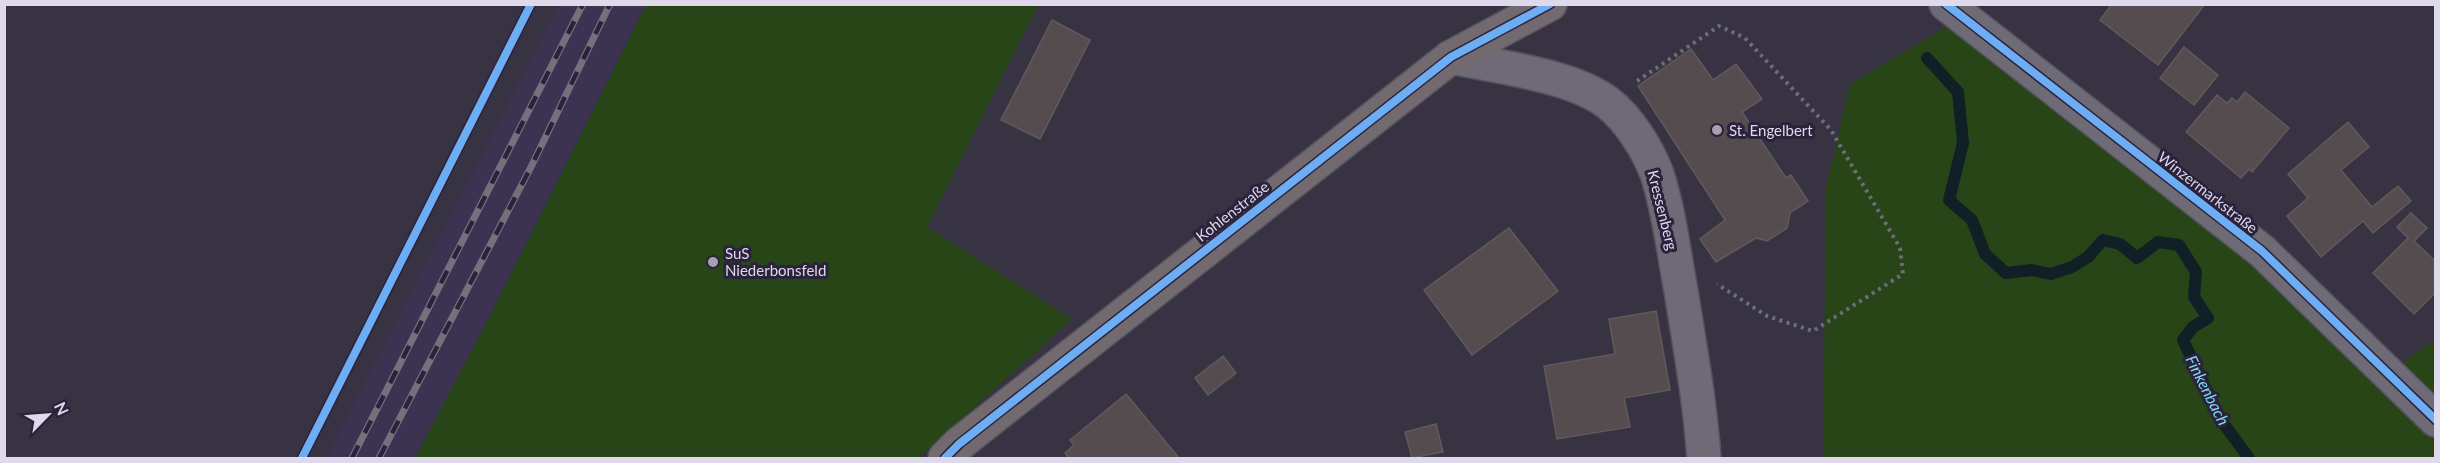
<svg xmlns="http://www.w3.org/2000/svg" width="2440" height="463" font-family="Lato,sans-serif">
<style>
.built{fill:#3c3352}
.green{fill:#284518}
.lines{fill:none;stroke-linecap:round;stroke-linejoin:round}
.stream{stroke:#112026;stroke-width:12}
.building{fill:#544c4f;stroke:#615a5c;stroke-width:1.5}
.minor-casing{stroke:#55525e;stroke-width:36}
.major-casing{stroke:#55525e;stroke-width:36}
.path{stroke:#6f6d77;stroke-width:4;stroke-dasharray:3 4.5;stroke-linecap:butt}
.minor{stroke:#6e6b76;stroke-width:33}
.major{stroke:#736a70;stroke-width:33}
.rail-casing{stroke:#74717c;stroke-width:7}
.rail{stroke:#2b233d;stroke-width:4.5;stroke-dasharray:14;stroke-linecap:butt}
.cycleway-casing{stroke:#2b233d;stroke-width:11}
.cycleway{stroke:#6dadf4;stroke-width:8}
.poi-dot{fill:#a4a0b0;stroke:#2b233d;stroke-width:2}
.labels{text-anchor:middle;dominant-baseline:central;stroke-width:6;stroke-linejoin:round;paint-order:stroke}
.poi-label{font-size:15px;fill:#dedaeb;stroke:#2b233d;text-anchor:start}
.street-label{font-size:15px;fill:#dedaeb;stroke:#2b233d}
.water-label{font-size:16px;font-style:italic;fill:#81d9f3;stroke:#2b233d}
</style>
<rect width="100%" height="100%" fill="#383342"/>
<!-- built -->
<path class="built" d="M 559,5 L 646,5 L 499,298 L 415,458 L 326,458 Z"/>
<!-- green -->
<path class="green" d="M 646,5 L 1038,5 L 927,227 L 1072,319 L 919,458 L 415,458 L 499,298 Z
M 1948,26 L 2252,265 L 2436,440 L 2435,458 L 1823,458 L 1826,188 L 1850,84 Z
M 2435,339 L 2435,396 L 2402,364 Z"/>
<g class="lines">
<!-- stream -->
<path class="stream" d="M 1927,58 L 1958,92 L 1963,143 L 1949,200 L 1972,220 L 1985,254 L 2006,273 L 2032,270 L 2051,274 L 2072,267 L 2088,257 L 2103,240 L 2120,244 L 2137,258 L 2158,242 L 2179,245 L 2196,272 L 2194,297 L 2208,318 L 2193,327 L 2183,340 L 2220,419 L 2249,458"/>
</g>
<!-- building -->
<path class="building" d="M 2112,4 L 2205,4 L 2158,65 L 2100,20 Z
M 1052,20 L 1090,40 L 1040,139 L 1001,120 Z
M 2184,47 L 2218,75 L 2194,105 L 2160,78 Z
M 1691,49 L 1713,80 L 1736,64 L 1762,99 L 1742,112 L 1786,178 L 1791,175 L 1808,201 L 1790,213 L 1787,228 L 1767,241 L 1756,238 L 1716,262 L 1700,239 L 1725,220 L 1638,86 Z
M 2245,92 L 2289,128 L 2252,172 L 2249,169 L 2241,178 L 2186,132 L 2217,95 L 2227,103 L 2232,98 L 2237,102 Z
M 2348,122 L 2369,147 L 2341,170 L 2372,207 L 2398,186 L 2411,201 L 2373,233 L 2363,221 L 2321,257 L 2287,216 L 2308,198 L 2288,174 Z
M 2411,213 L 2427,228 L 2414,241 L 2436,262 L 2436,292 L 2414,314 L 2373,273 L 2408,238 L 2397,227 Z
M 1509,228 L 1558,291 L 1472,355 L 1424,290 Z
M 1656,311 L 1670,390 L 1624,398 L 1630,427 L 1557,439 L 1544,366 L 1615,354 L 1609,319 Z
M 1223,356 L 1236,373 L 1208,395 L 1195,378 Z
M 1126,394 L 1179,458 L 1069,458 L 1065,453 L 1074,445 L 1070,440 Z
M 1436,424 L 1443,452 L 1412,458 L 1405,432 Z"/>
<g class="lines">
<defs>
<path id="minor" d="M 1946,4 L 2262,251 L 2436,420
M 1451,57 C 1497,67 1572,75 1608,103 C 1629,119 1648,150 1657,174 C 1669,211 1674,253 1681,291 C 1690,347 1700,402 1704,458"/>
<path id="major" d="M 945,458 L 959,444 L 1451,57 L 1550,4"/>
</defs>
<!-- minor casing -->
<use href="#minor" class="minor-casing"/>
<!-- major casing -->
<use href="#major" class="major-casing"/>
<!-- path -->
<path class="path" d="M 1637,81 L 1719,26 L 1745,38 L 1831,130 L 1900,248 L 1903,274 L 1813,331 L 1767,316 L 1717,284"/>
<!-- minor -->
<use href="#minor" class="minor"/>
<!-- major -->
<use href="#major" class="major"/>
<defs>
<path id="rail" d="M 352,458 L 583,4
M 379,458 L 531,167 L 610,4"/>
</defs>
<!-- rail casing -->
<use href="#rail" class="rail-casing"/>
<!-- rail -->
<use href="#rail" class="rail"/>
<defs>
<path id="cycleway" d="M 1946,4 L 2262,251 L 2436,420
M 302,458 L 531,4
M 945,458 L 959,444 L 1451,57 L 1550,4"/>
</defs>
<!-- cycleway casing -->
<use href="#cycleway" class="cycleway-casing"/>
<!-- cycleway -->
<use href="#cycleway" class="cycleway"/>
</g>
<!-- markers -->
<g class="poi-dot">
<circle cx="1717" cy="130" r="6"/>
<circle cx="713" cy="262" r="6"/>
</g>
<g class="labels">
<!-- poi labels -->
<g class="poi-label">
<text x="1729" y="130">St. Engelbert</text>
<text x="725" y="253">SuS<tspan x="725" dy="17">Niederbonsfeld</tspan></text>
</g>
<!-- street labels -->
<g class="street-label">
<text transform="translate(2208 192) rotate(38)">Winzermarkstraße</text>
<text transform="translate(1663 210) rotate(76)">Kressenberg</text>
<text transform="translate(1232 211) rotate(-38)">Kohlenstraße</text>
</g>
<!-- water labels -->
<g class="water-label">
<text transform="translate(2208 390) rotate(63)">Finkenbach</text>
</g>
</g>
<!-- border -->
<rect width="2440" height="463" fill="none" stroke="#dedaeb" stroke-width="12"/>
<!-- north arrow -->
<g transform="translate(48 415) rotate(65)" stroke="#2b233d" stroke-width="4.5" paint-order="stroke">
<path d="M0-4.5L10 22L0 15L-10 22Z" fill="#dedaeb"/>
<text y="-9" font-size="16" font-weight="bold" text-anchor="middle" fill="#dedaeb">N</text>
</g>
</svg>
